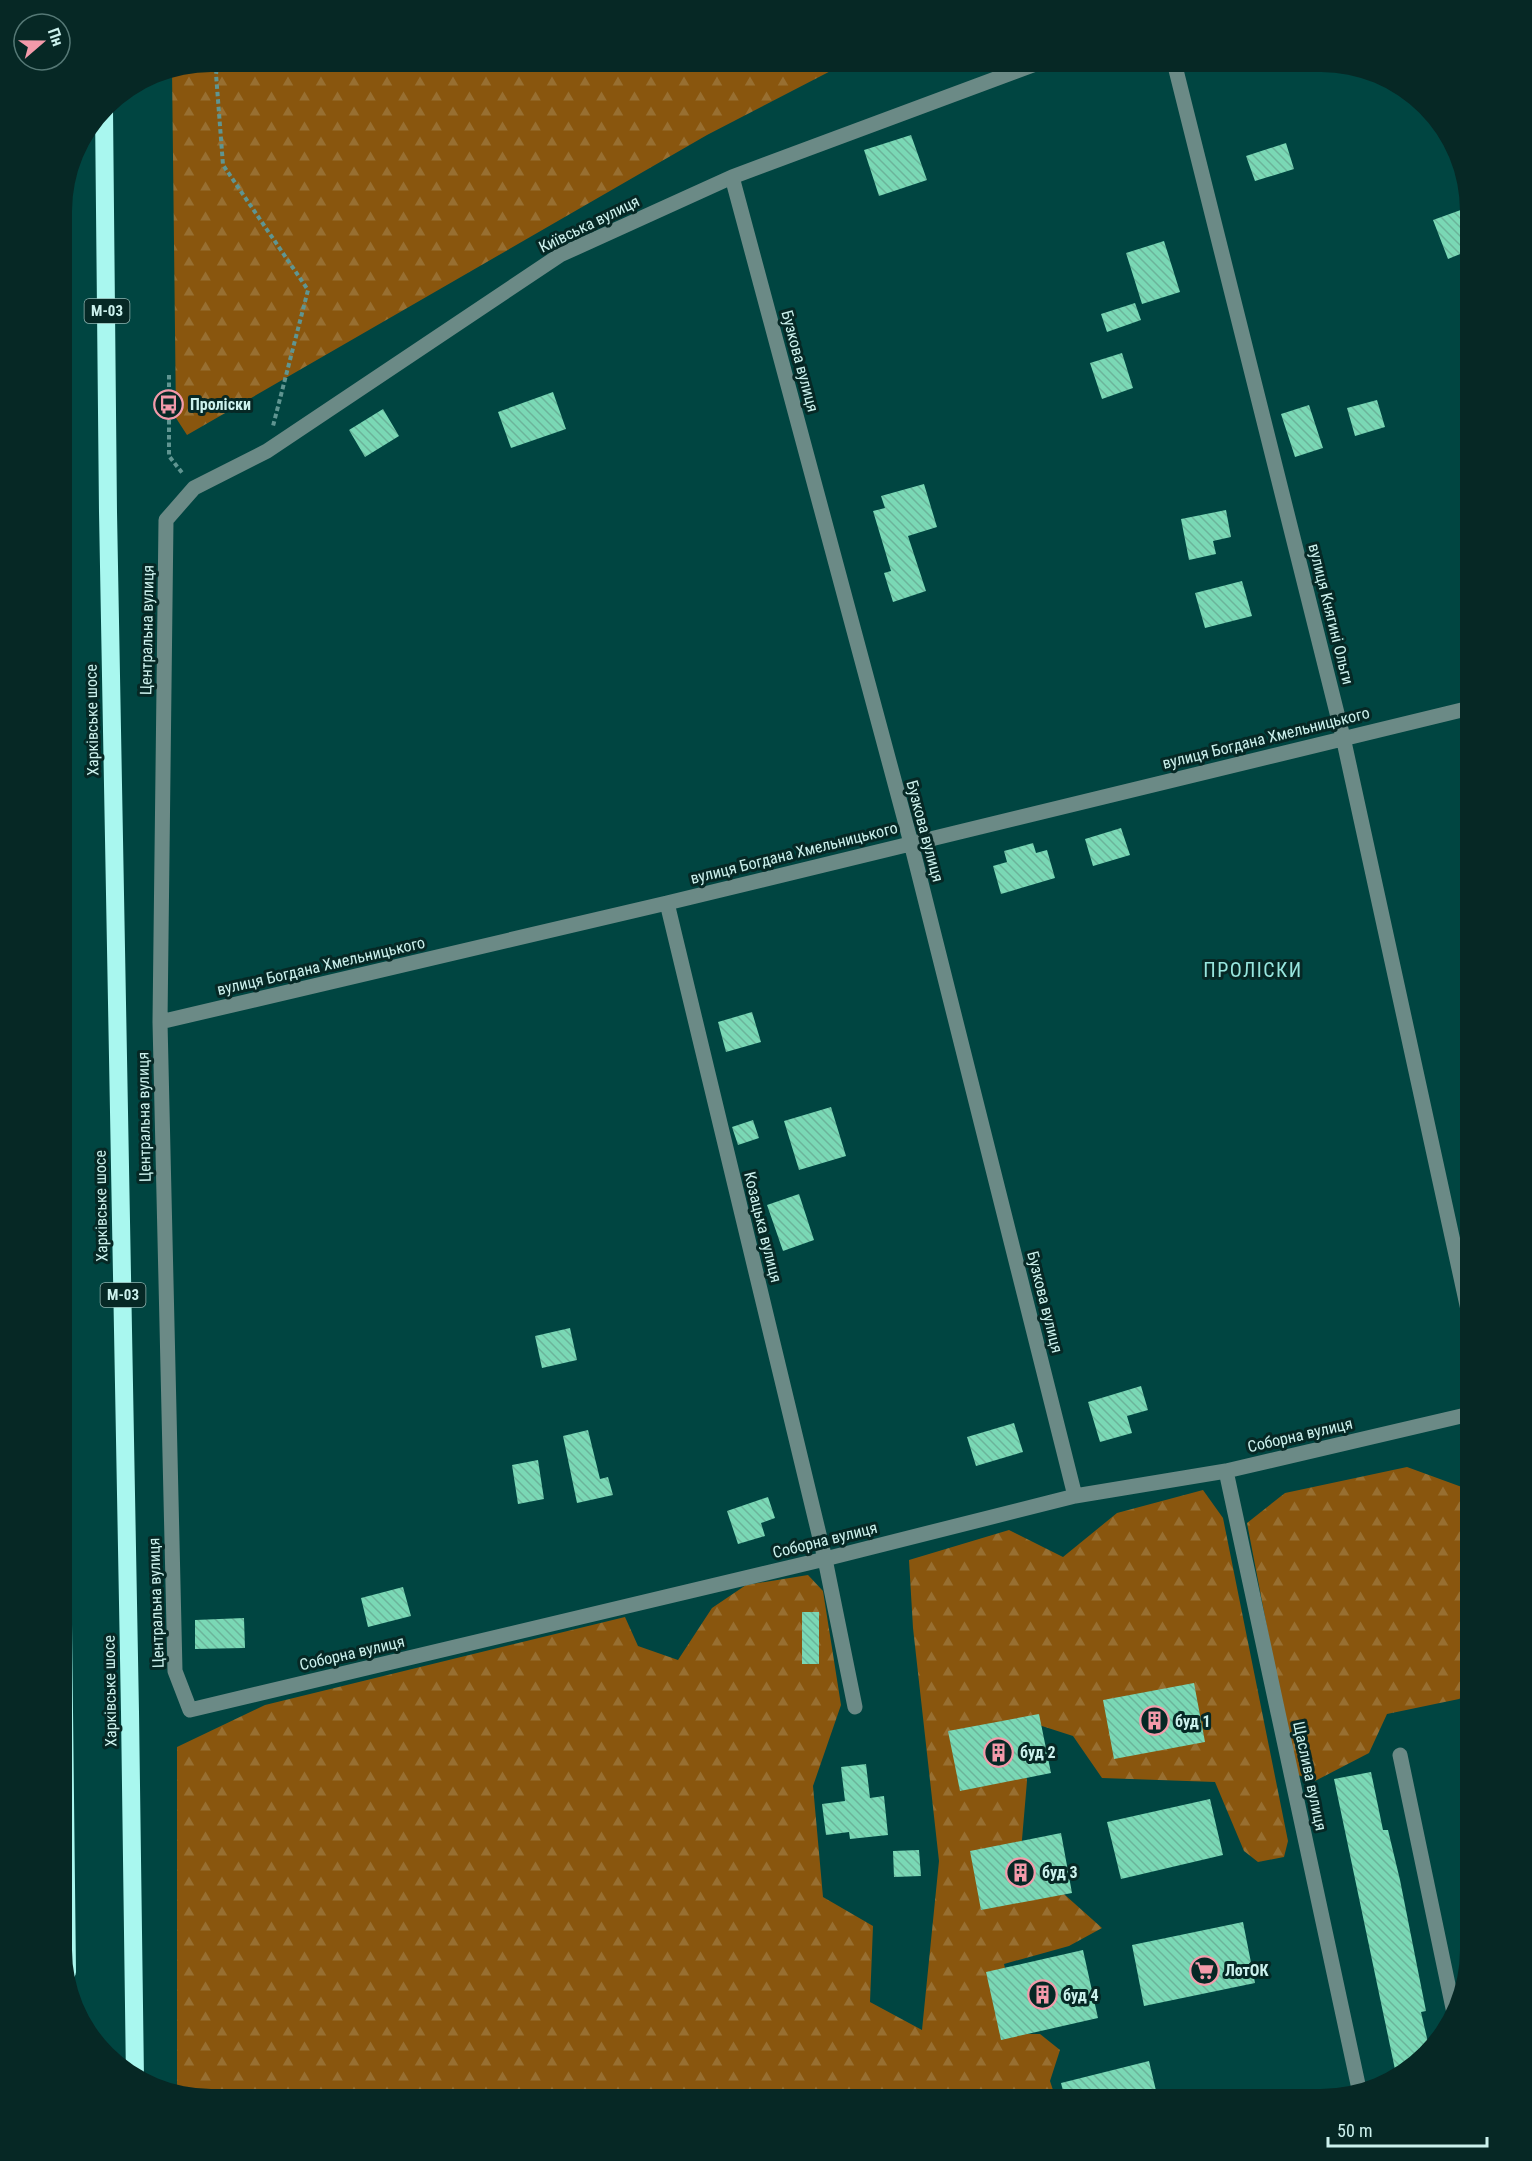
<svg xmlns="http://www.w3.org/2000/svg" width="1532" height="2161" font-family="'Roboto Condensed',sans-serif">
<style>
.forest{fill:url(#forest-firs)}
.building{fill:url(#building-back-hatch)}
.lines{fill:none;stroke-linecap:round;stroke-linejoin:round}
.path{stroke:#5f9591;stroke-width:4;stroke-dasharray:4.5 3;stroke-linecap:butt}
.minor{stroke:#6b8a86;stroke-width:15}
.highway{stroke:#a9f7ef;stroke-width:18}
.labels{text-anchor:middle;dominant-baseline:central;stroke-width:6;stroke-linejoin:round;paint-order:stroke}
.shield{fill:#062825;stroke:#91b5b1;stroke-width:1.5}
.shield-label{font-size:15px;font-weight:bold;fill:#ccf1ed}
.street-label{font-size:16px;fill:#ccf1ed;stroke:#062825}
.poi-label{font-size:16px;font-weight:bold;fill:#ccf1ed;stroke:#062825;text-anchor:start}
.quarter-label{font-size:20px;letter-spacing:1.5px;fill:#98e6de;stroke:#062825}
</style>
<defs>
<pattern id="forest-firs" width="22" height="20" patternUnits="userSpaceOnUse" patternTransform="scale(1.5)"><rect width="22" height="20" fill="#89560e"/><path d="M5 1l3.5 6h-7zM16 11l3.5 6h-7z" fill="#986f31"/></pattern>
<pattern id="building-back-hatch" width="6" height="6" patternUnits="userSpaceOnUse" patternTransform="scale(1.5)"><rect width="6" height="6" fill="#7ad8b5"/><path d="M-1 5l2 2M0 0l6 6M5-1l2 2" fill="none" stroke="#6bb49a"/></pattern>
</defs>
<rect width="100%" height="100%" fill="#004541"/>
<!-- forest -->
<path class="forest" d="M 211,62 L 848,62 L 707,135 L 187,435 L 176,418 L 172,69 Z
M 1407,1467 L 1470,1490 L 1470,1692 L 1459,1699 L 1387,1714 L 1369,1753 L 1315,1781 L 1295,1774 L 1247,1523 L 1285,1493 Z
M 1203,1490 L 1223,1518 L 1288,1841 L 1284,1857 L 1258,1862 L 1244,1851 L 1215,1782 L 1102,1778 L 1073,1736 L 1017,1718 L 1027,1781 L 1018,1886 L 1056,1887 L 1102,1928 L 1069,1946 L 1004,1964 L 1021,2034 L 1040,2034 L 1060,2050 L 1050,2081 L 1056,2099 L 201,2099 L 177,2092 L 177,1747 L 265,1705 L 625,1617 L 638,1646 L 678,1660 L 712,1608 L 746,1585 L 808,1575 L 823,1591 L 841,1705 L 813,1786 L 823,1897 L 873,1926 L 870,2002 L 922,2030 L 939,1861 L 913,1628 L 909,1560 L 1009,1530 L 1063,1557 L 1117,1513 Z"/>
<!-- building -->
<path class="building" d="M 911,135 L 927,180 L 879,196 L 864,150 Z
M 1286,143 L 1294,169 L 1255,181 L 1246,156 Z
M 1469,207 L 1470,250 L 1448,259 L 1433,220 Z
M 1164,241 L 1180,292 L 1142,304 L 1126,253 Z
M 1135,303 L 1141,320 L 1107,332 L 1101,314 Z
M 1122,353 L 1133,388 L 1102,399 L 1090,363 Z
M 553,392 L 566,429 L 511,448 L 498,412 Z
M 1377,400 L 1385,427 L 1355,436 L 1347,408 Z
M 1309,405 L 1323,448 L 1295,457 L 1281,414 Z
M 383,409 L 399,436 L 365,457 L 349,430 Z
M 924,484 L 937,527 L 908,536 L 926,591 L 893,602 L 884,573 L 891,571 L 873,511 L 885,508 L 881,496 Z
M 1226,510 L 1231,537 L 1213,541 L 1216,554 L 1189,560 L 1181,519 Z
M 1242,581 L 1252,616 L 1205,628 L 1195,593 Z
M 1121,828 L 1130,855 L 1093,866 L 1085,839 Z
M 1033,843 L 1036,853 L 1047,850 L 1055,878 L 1001,894 L 993,866 L 1007,862 L 1004,851 Z
M 752,1012 L 761,1042 L 726,1052 L 718,1022 Z
M 831,1107 L 846,1156 L 799,1170 L 784,1121 Z
M 753,1120 L 759,1138 L 738,1145 L 732,1127 Z
M 799,1194 L 814,1240 L 783,1251 L 767,1205 Z
M 570,1328 L 577,1360 L 542,1368 L 535,1336 Z
M 1141,1386 L 1148,1410 L 1127,1416 L 1132,1433 L 1100,1442 L 1088,1402 Z
M 1014,1423 L 1023,1452 L 976,1466 L 967,1437 Z
M 588,1430 L 600,1479 L 608,1477 L 613,1495 L 577,1503 L 563,1436 Z
M 538,1460 L 544,1499 L 518,1504 L 512,1465 Z
M 768,1497 L 775,1518 L 761,1523 L 765,1536 L 738,1544 L 727,1511 Z
M 403,1587 L 411,1616 L 368,1627 L 361,1598 Z
M 802,1612 L 819,1612 L 819,1664 L 802,1664 Z
M 244,1618 L 245,1648 L 195,1649 L 195,1620 Z
M 1194,1683 L 1205,1742 L 1114,1759 L 1103,1700 Z
M 1039,1714 L 1051,1773 L 960,1791 L 948,1731 Z
M 866,1764 L 870,1798 L 884,1796 L 888,1835 L 850,1839 L 849,1832 L 826,1835 L 822,1804 L 845,1801 L 841,1767 Z
M 1371,1772 L 1383,1830 L 1388,1830 L 1400,1880 L 1426,2011 L 1421,2012 L 1429,2047 L 1397,2079 L 1334,1779 Z
M 1210,1799 L 1223,1855 L 1121,1879 L 1107,1822 Z
M 1061,1833 L 1072,1893 L 981,1910 L 970,1851 Z
M 919,1850 L 921,1876 L 894,1877 L 893,1851 Z
M 1243,1922 L 1255,1983 L 1144,2006 L 1132,1945 Z
M 1083,1950 L 1098,2018 L 1001,2040 L 986,1972 Z
M 1149,2061 L 1158,2099 L 1065,2099 L 1061,2083 Z"/>
<g class="lines">
<!-- path -->
<path class="path" d="M 218,62 L 216,74 L 223,165 L 308,290 L 273,426
M 169,375 L 169,456 L 183,474"/>
<!-- minor -->
<path class="minor" d="M 1041,62 L 732,177 L 560,255 L 267,451 L 194,488 L 166,520 L 160,1022 L 175,1671 L 190,1710 L 825,1559 L 1075,1496 L 1226,1471 L 1470,1414
M 1174,62 L 1343,737 L 1470,1319
M 732,177 L 911,843 L 1075,1496
M 667,903 L 825,1559 L 855,1707
M 160,1022 L 667,903 L 1470,708
M 1226,1471 L 1359,2089
M 1400,1755 L 1454,2013"/>
<!-- highway -->
<path class="highway" d="M 104,109 L 108,512 L 130,1712 L 135,2079
M 62,1537 L 67,1972"/>
</g>
<!-- icons -->
<defs>
<symbol id="bus-ring" viewBox="-11 -11 22 22"><circle r="9.5" fill="#062825" stroke="#f39aaa" stroke-width="1.5"/><path d="M-5-6H5V4H4V6H2V4H-2V6H-4V4H-5ZM-3.5-4V0h7V-4ZM-3.5 1.2v1.5H-2V1.2ZM2 1.2v1.5H3.5V1.2Z" fill="#f39aaa"/></symbol>
<symbol id="building-ring" viewBox="-11 -11 22 22"><circle r="9.5" fill="#062825" stroke="#f39aaa" stroke-width="1.5"/><path d="M-4-6H4V6H1V3H-1V6H-4ZM-2.5-4.3h1.7v1.8h-1.7ZM.8-4.3h1.7v1.8H.8ZM-2.5-1h1.7V.8h-1.7ZM.8-1h1.7V.8H.8Z" fill="#f39aaa"/></symbol>
<symbol id="supermarket-ring" viewBox="-11 -11 22 22"><circle r="9.5" fill="#062825" stroke="#f39aaa" stroke-width="1.5"/><path d="M-6-5.5h2.5l.6 2H6L4.5 2H-2.5L-4.4-4H-6ZM-1.5 3.2a1.3 1.3 0 1 0 .1 0ZM3 3.2a1.3 1.3 0 1 0 .1 0Z" fill="#f39aaa"/></symbol>
</defs>
<g fill-rule="evenodd">
<use href="#bus-ring" x="152" y="388" width="33" height="33"/>
<use href="#building-ring" x="1138" y="1704" width="33" height="33"/>
<use href="#building-ring" x="982" y="1736" width="33" height="33"/>
<use href="#building-ring" x="1004" y="1856" width="33" height="33"/>
<use href="#supermarket-ring" x="1188" y="1954" width="33" height="33"/>
<use href="#building-ring" x="1026" y="1978" width="33" height="33"/>
</g>
<g class="labels">
<!-- shield labels -->
<g class="shield">
<rect x="84.5" y="299" width="45" height="24" rx="4.5"/>
<rect x="100.5" y="1283" width="45" height="24" rx="4.5"/>
</g>
<g class="shield-label">
<text x="107" y="311">М-03</text>
<text x="123" y="1295">М-03</text>
</g>
<!-- street labels -->
<g class="street-label">
<text transform="translate(589 224) rotate(-26)">Київська вулиця</text>
<text transform="translate(800 361) rotate(75)">Бузкова вулиця</text>
<text transform="translate(1331 614) rotate(76)">вулиця Княгині Ольги</text>
<text transform="translate(147 630) rotate(-89)">Центральна вулиця</text>
<text transform="translate(92 720) rotate(-91)">Харківське шосе</text>
<text transform="translate(1266 738) rotate(-14)">вулиця Богдана Хмельницького</text>
<text transform="translate(925 831) rotate(75)">Бузкова вулиця</text>
<text transform="translate(794 853) rotate(-14)">вулиця Богдана Хмельницького</text>
<text transform="translate(321 966) rotate(-13)">вулиця Богдана Хмельницького</text>
<text transform="translate(144 1117) rotate(-91)">Центральна вулиця</text>
<text transform="translate(101 1206) rotate(-91)">Харківське шосе</text>
<text transform="translate(763 1227) rotate(76)">Козацька вулиця</text>
<text transform="translate(1045 1302) rotate(76)">Бузкова вулиця</text>
<text transform="translate(1300 1435) rotate(-13)">Соборна вулиця</text>
<text transform="translate(825 1540) rotate(-14)">Соборна вулиця</text>
<text transform="translate(156 1603) rotate(-92)">Центральна вулиця</text>
<text transform="translate(352 1653) rotate(-13)">Соборна вулиця</text>
<text transform="translate(110 1691) rotate(-91)">Харківське шосе</text>
<text transform="translate(1310 1776) rotate(78)">Щаслива вулиця</text>
</g>
<!-- poi labels -->
<g class="poi-label">
<text x="190" y="404">Проліски</text>
<text x="1175" y="1721">буд 1</text>
<text x="1020" y="1752">буд 2</text>
<text x="1042" y="1872">буд 3</text>
<text x="1225" y="1970">ЛотОК</text>
<text x="1063" y="1995">буд 4</text>
</g>
<!-- quarter labels -->
<g class="quarter-label">
<text x="1253" y="970">ПРОЛІСКИ</text>
</g>
</g>
<!-- crop -->
<path d="M0 0H1532V2161H0ZM211 72H1321A139 139 0 0 1 1460 211V1950A139 139 0 0 1 1321 2089H211A139 139 0 0 1 72 1950V211A139 139 0 0 1 211 72Z" fill="#062825" fill-rule="evenodd"/>
<!-- north arrow -->
<g transform="translate(42 42) rotate(70)"><circle r="28" fill="#062825" stroke="#557875" stroke-width="1.5"/>
<path d="M0-4.5L10 22L0 15L-10 22Z" fill="#f39aaa"/>
<text y="-9" font-size="16" font-weight="bold" text-anchor="middle" fill="#ccf1ed">Пн</text>
</g>
<!-- scale -->
<path d="M1328 2137v9h159v-9" fill="none" stroke="#ccf1ed" stroke-width="3"/>
<text x="1337" y="2137" font-size="18" fill="#ccf1ed" stroke="#062825" stroke-width="4.5" paint-order="stroke">50 m</text>
</svg>
